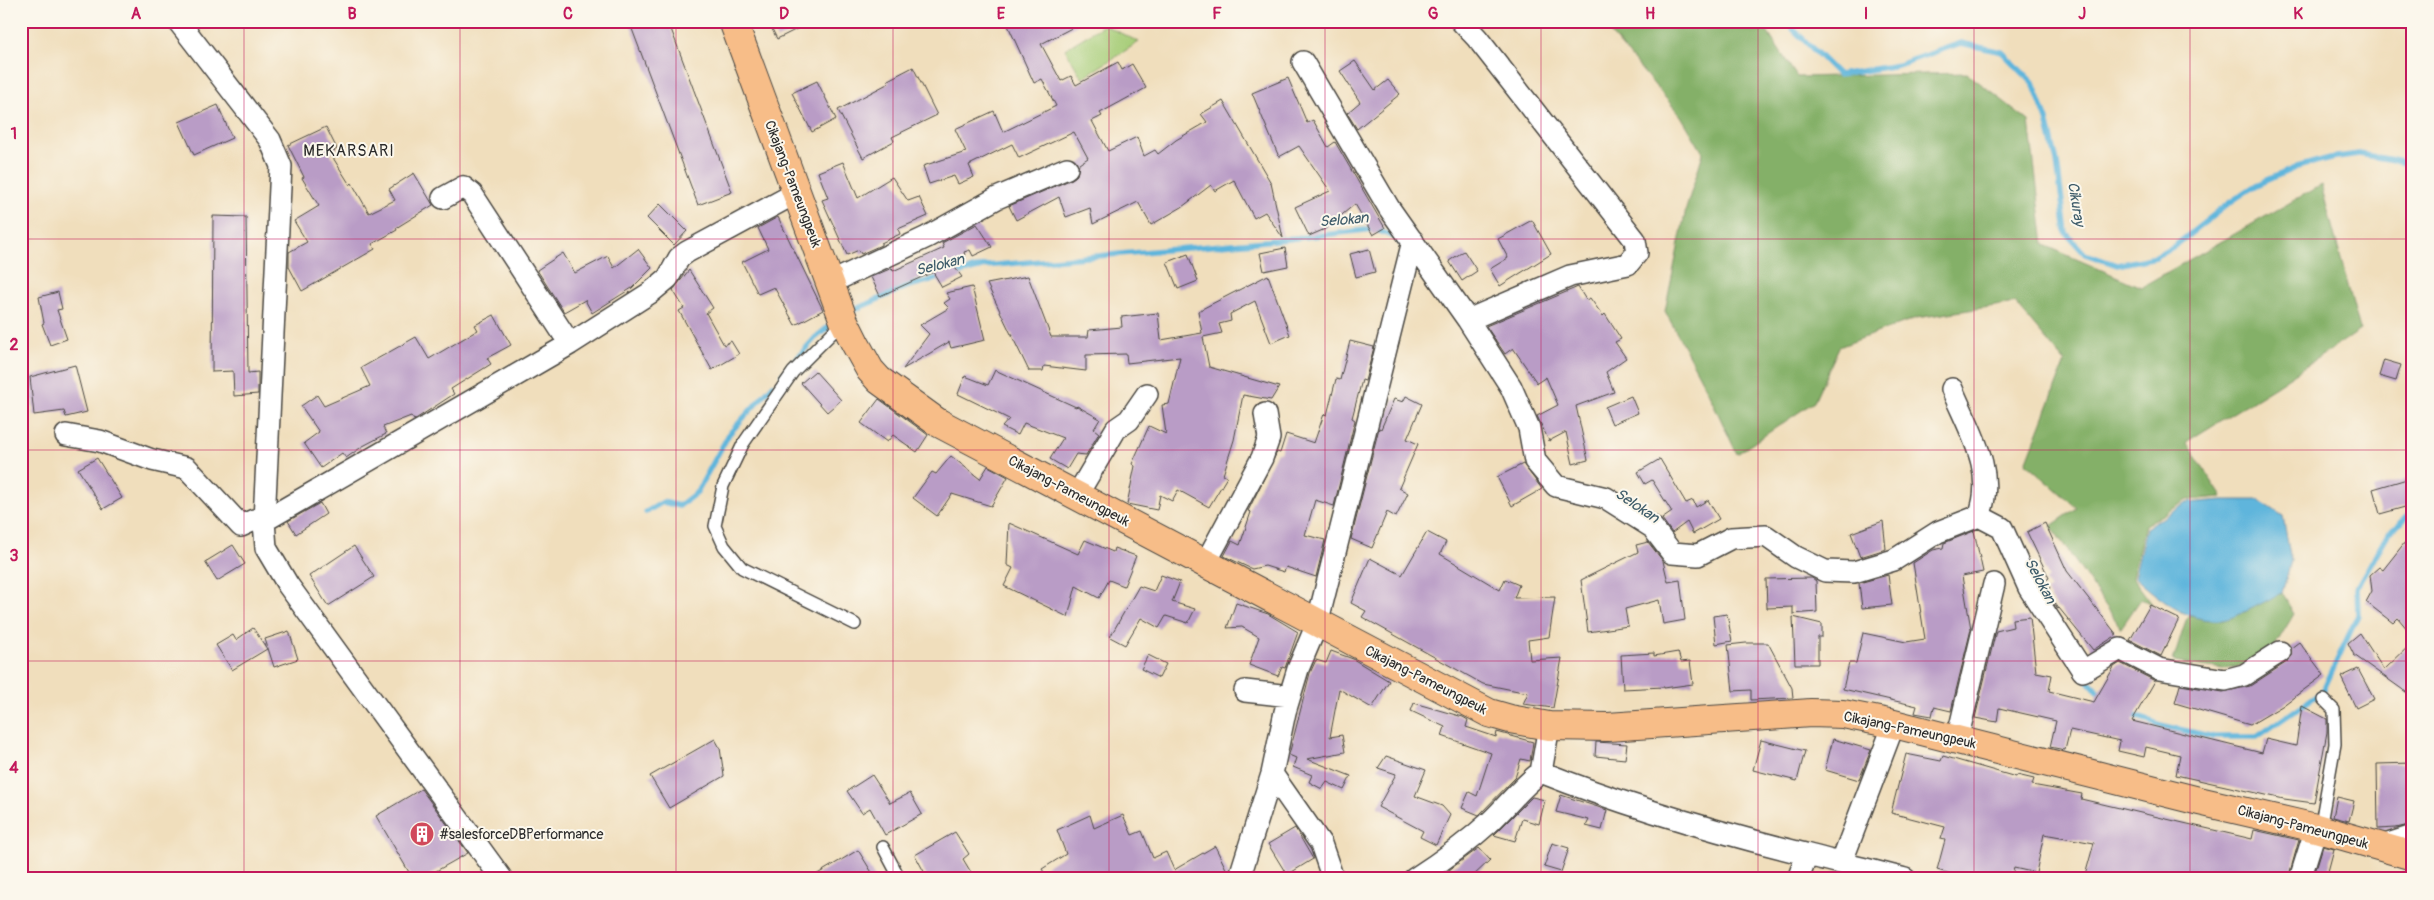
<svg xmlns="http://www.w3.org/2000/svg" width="2434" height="900" font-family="Pangolin,sans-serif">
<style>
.green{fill:#a5cc76;stroke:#687c50}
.forest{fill:#84b067;stroke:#586e49}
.water{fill:#5fb5dc;stroke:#457084}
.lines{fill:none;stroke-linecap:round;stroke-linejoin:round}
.stream{stroke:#5fb5dc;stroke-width:5.5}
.building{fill:#b99cc6}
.lane-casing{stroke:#494641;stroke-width:14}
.street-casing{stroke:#494641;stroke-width:24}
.primary-casing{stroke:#494641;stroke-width:30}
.lane{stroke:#fff;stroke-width:11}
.street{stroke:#fff;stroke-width:21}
.primary{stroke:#f7bd88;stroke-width:28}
.grid{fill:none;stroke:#c2185b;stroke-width:1;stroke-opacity:0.55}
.labels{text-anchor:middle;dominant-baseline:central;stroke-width:4;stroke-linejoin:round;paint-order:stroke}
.street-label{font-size:14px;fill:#2b2b2b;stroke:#fbf7ec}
.poi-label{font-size:14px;fill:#2b2b2b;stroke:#fbf7ec;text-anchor:start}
.water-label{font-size:15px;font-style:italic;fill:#3d5b69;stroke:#fbf7ec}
.quarter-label{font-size:16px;letter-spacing:1px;fill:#2b2b2b;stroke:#fbf7ec}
.neatline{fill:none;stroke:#c2185b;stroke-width:2}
.grid-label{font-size:16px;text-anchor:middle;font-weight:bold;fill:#c2185b}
</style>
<rect width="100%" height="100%" fill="#fbf7ec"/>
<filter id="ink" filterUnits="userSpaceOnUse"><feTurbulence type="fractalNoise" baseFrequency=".02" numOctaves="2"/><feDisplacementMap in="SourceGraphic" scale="10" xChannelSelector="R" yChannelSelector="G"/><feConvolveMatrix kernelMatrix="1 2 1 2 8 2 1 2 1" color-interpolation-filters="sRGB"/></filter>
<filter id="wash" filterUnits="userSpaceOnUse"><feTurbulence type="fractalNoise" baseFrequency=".0096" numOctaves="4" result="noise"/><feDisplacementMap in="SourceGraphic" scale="20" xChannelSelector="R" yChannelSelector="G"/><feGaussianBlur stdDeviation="1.12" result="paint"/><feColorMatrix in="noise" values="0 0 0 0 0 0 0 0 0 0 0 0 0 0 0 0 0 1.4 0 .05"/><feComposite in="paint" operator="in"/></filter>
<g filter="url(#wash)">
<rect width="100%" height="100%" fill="#f0debc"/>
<!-- green -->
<path class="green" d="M 1104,25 L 1139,42 L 1082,78 L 1065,49 Z"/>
<!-- forest -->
<path class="forest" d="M 1600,21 L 1760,21 L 1797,77 L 1967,73 L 2029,121 L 2044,245 L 2141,287 L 2321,185 L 2360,330 L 2276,386 L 2186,442 L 2222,497 L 2188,500 L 2145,525 L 2132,577 L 2152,604 L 2141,599 L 2121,628 L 2051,526 L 2077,508 L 2026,463 L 2065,362 L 2015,303 L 1916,318 L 1839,347 L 1814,402 L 1737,454 L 1707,390 L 1665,311 L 1686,209 L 1703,153 L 1681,116 Z
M 2282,593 L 2294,614 L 2267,659 L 2223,669 L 2173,662 L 2186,620 L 2190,616 L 2223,620 Z"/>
<!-- water -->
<path class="water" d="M 2222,500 L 2259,500 L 2283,516 L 2291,561 L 2282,593 C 2269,599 2235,619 2222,620 C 2186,623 2160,599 2134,577 L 2146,528 L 2187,503 Z"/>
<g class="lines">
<!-- stream -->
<path class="stream" d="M 1785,21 L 1839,75 L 1898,65 L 1961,43 L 2002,52 L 2033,83 L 2047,120 L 2057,162 L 2066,233 L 2085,254 L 2117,265 L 2156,257 L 2176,245 L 2229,203 L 2256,185 L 2297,167 L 2330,158 L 2359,154 L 2393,160 L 2413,166
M 952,275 L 985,266 L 1288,239 L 1374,229 L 1397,238 L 1405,248
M 849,312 L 909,286 L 943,277
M 782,375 L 815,338 L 837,320
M 646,512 L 663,502 L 679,506 L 697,492 L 729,434 L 773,385
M 2083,675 L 2104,698
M 2129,714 L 2165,726 L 2214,737 L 2257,737 L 2323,691 L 2358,615 L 2357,587 L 2388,534 L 2413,512"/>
</g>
<g id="blocks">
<!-- building -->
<path class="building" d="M 629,21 L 668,21 L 732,192 L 698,205 Z
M 768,21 L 813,21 L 777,39 Z
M 1006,21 L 1085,21 L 1041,44 L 1061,81 L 1071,76 L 1076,85 L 1118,62 L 1122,70 L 1132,64 L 1146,88 L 1100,113 L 1102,116 L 1092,121 L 1108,151 L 1137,137 L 1144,156 L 1155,150 L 1158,154 L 1176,140 L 1207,122 L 1201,114 L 1223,101 L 1271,183 L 1283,238 L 1265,212 L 1254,218 L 1234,180 L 1215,191 L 1211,185 L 1182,207 L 1151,225 L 1138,202 L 1093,224 L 1090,208 L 1066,217 L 1059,197 L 1016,220 L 1009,206 L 1072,179 L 1077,175 L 1079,164 L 1088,158 L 1074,132 L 1019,158 L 1012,144 L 969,165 L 974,177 L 958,184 L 954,176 L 929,184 L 923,166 L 966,152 L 955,129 L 994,111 L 1003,132 L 1056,106 L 1042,79 L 1034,83 Z
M 1355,61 L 1375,90 L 1388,80 L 1400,94 L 1357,129 L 1347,113 L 1360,102 L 1340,71 Z
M 913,67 L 937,115 L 892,137 L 894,141 L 863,158 L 838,110 L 889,83 L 888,80 Z
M 1288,78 L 1307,123 L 1313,120 L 1328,147 L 1335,142 L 1385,228 L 1373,235 L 1355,204 L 1325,229 L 1309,236 L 1295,207 L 1330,191 L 1299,146 L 1279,157 L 1252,93 Z
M 817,81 L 836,119 L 812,132 L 792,93 Z
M 218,105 L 232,138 L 194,155 L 179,122 Z
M 326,127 L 337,149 L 330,153 L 350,185 L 352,183 L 369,213 L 395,200 L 389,189 L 414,173 L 433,205 L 396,228 L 397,230 L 372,244 L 375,249 L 302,291 L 289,267 L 289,252 L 307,242 L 294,221 L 319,206 L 302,178 L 304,177 L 288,145 Z
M 843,162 L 858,198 L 892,177 L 908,201 L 919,197 L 928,216 L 898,229 L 900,234 L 881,243 L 881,245 L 861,254 L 859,250 L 847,255 L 822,200 L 828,198 L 818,172 Z
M 660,204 L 687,231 L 674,245 L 647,218 Z
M 213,216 L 246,217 L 248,373 L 258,372 L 258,394 L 234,396 L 233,371 L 212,372 Z
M 778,217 L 823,310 L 795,325 L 774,287 L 758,294 L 742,262 L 768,249 L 758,228 Z
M 1532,220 L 1551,254 L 1500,286 L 1490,269 L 1508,258 L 1498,239 Z
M 977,224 L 992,247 L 973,256 L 970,250 L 964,252 L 966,259 L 953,265 L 962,277 L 942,287 L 933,272 L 880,296 L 871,277 L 892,268 L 893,271 L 944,248 L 942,243 Z
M 1285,248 L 1288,266 L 1264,271 L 1260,253 Z
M 638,249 L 652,268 L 632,288 L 592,313 L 585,300 L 564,312 L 537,270 L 563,253 L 575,273 L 608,256 L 614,268 Z
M 1369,249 L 1375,272 L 1356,277 L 1350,254 Z
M 1464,251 L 1477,271 L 1462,281 L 1449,261 Z
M 1188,254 L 1198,281 L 1178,289 L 1167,262 Z
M 689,270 L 713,308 L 706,313 L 724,345 L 731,341 L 739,354 L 712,370 L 679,311 L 684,308 L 673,290 Z
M 1268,275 L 1290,335 L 1271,343 L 1255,301 L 1230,314 L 1231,321 L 1219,324 L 1222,333 L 1203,337 L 1209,367 L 1279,387 L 1271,400 L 1243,395 L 1234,440 L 1223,475 L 1227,477 L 1209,507 L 1178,490 L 1172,501 L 1160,495 L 1157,510 L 1127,504 L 1135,466 L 1132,464 L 1149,426 L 1166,434 L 1162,405 L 1169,404 L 1180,357 L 1127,363 L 1126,354 L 1086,355 L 1086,371 L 1044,366 L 1043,371 L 1029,371 L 1012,336 L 1013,334 L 1011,334 L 987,284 L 1028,276 L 1051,337 L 1088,337 L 1089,330 L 1122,327 L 1121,317 L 1158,313 L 1161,340 L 1202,333 L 1198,311 Z
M 972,287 L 985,340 L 951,348 L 949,342 L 903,369 L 929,334 L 920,325 L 949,308 L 944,303 L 950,299 L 946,293 Z
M 1578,287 L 1586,300 L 1590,298 L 1603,316 L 1605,314 L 1621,339 L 1615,342 L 1626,358 L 1606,372 L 1614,392 L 1576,406 L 1588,460 L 1573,464 L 1566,432 L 1549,441 L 1537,416 L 1558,405 L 1546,377 L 1537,383 L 1513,348 L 1505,354 L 1486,326 Z
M 58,292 L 62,309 L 57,310 L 67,339 L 50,345 L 42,324 L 44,323 L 39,297 Z
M 494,315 L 511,345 L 487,358 L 491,364 L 451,389 L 454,394 L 414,420 L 411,416 L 383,427 L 386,434 L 363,446 L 346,458 L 342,453 L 321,468 L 304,443 L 319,432 L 301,406 L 317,395 L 324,406 L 370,386 L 361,368 L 416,337 L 429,359 L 478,330 L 475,325 Z
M 1350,341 L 1374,347 L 1365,381 L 1362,380 L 1352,418 L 1355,420 L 1334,506 L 1315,500 L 1305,535 L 1325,540 L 1316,577 L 1286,567 L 1284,572 L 1265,566 L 1252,569 L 1224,556 L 1232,541 L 1240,545 L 1251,512 L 1248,511 L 1277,452 L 1280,453 L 1286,434 L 1314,443 L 1324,414 L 1327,415 L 1336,379 L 1340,380 Z
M 2384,360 L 2401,365 L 2396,381 L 2379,376 Z
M 75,365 L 87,412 L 66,417 L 64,411 L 34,415 L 30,377 Z
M 995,370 L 1076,407 L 1077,406 L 1100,419 L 1094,429 L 1099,433 L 1086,455 L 1076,454 L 1067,469 L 1050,459 L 1063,438 L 1024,423 L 1018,435 L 1002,427 L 1009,419 L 958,394 L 965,376 L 988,385 Z
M 815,371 L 841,400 L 827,412 L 801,383 Z
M 1406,396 L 1422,404 L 1407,439 L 1418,444 L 1399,488 L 1408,493 L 1396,517 L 1387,512 L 1372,548 L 1351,539 L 1379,428 L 1381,429 L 1394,399 L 1403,402 Z
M 1631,396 L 1638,413 L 1612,424 L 1605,407 Z
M 879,399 L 928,435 L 917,452 L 893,435 L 887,442 L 861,423 Z
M 951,456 L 980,479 L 988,466 L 1008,477 L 991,506 L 952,494 L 937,516 L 913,498 L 932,472 L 936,474 Z
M 97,458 L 122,498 L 103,509 L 78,469 Z
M 1660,459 L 1686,503 L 1693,500 L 1696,507 L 1708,500 L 1719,519 L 1693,534 L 1687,522 L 1672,533 L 1662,519 L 1672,512 L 1652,480 L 1645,484 L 1638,472 Z
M 1523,464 L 1542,489 L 1512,506 L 1497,477 Z
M 2407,479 L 2412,505 L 2380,514 L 2373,489 Z
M 320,503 L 326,514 L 296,534 L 288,521 Z
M 1883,521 L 1886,549 L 1860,557 L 1851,533 Z
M 1009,523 L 1078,554 L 1085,540 L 1113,552 L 1114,548 L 1136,556 L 1124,586 L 1109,580 L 1099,598 L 1076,586 L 1068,617 L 1004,586 L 1013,568 L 1007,565 Z
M 2045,523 L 2067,571 L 2117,635 L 2093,650 L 2059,608 L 2058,609 L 2046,591 L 2050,588 L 2045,581 L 2049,578 L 2027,532 Z
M 1974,531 L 1983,572 L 1962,576 L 1971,629 L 1951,711 L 1934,707 L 1932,716 L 1915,713 L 1917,706 L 1843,689 L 1849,663 L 1856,663 L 1863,633 L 1906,642 L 1925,639 L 1913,563 L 1933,550 L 1943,548 L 1944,543 Z
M 1427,532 L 1446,542 L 1440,554 L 1500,590 L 1505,579 L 1519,585 L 1514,598 L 1555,597 L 1549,637 L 1528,640 L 1530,660 L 1562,658 L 1553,708 L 1523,704 L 1528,693 L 1483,684 L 1362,617 L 1366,611 L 1351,603 L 1370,558 L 1402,575 Z
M 2413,532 L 2413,636 L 2398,618 L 2393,623 L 2366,602 L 2372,591 L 2370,575 L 2379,567 L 2383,570 Z
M 1648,542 L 1663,561 L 1668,582 L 1680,580 L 1685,620 L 1663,624 L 1659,600 L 1625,609 L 1628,626 L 1588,632 L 1581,580 L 1638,552 L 1636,545 Z
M 233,545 L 245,564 L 217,581 L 205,562 Z
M 354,546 L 374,577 L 328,606 L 309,576 Z
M 1161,575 L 1180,582 L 1172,602 L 1195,609 L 1188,623 L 1166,616 L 1159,628 L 1141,618 L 1125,645 L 1110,637 L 1139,586 L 1154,591 Z
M 1888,575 L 1892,605 L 1862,608 L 1859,583 Z
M 1812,578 L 1816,581 L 1817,612 L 1793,614 L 1793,607 L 1767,608 L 1766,579 Z
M 1236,603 L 1268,614 L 1298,632 L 1285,668 L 1282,667 L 1278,676 L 1249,665 L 1259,637 L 1242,627 L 1227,628 Z
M 2150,605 L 2179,619 L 2161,656 L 2130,640 Z
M 1727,614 L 1732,641 L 1716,644 L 1713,616 Z
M 1793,617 L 1822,624 L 1822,637 L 1818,637 L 1818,664 L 1795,664 Z
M 2030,617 L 2036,672 L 2052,675 L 2049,691 L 2094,702 L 2114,667 L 2120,663 L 2155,681 L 2132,721 L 2262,753 L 2266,739 L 2296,746 L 2302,706 L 2327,719 L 2327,732 L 2314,803 L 2284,799 L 2176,775 L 2180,755 L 2146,747 L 2144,757 L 2118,751 L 2120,741 L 2070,730 L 2065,750 L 2050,747 L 2056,721 L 1999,708 L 1997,722 L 1975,718 L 1996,631 L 2013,627 L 2012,619 Z
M 253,628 L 267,649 L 232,670 L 216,645 L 233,635 L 236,640 Z
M 289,631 L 298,659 L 274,667 L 265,639 Z
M 2360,633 L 2384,670 L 2413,642 L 2413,697 L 2354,655 L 2348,643 Z
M 2299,642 L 2324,675 L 2282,706 L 2250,725 L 2175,703 L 2180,685 L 2223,692 L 2250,686 L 2287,662 L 2291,657 L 2291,648 Z
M 1746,643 L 1768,643 L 1792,688 L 1793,698 L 1751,700 L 1751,690 L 1733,691 L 1728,645 Z
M 1331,651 L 1353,659 L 1389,681 L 1372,708 L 1339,689 L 1330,737 L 1342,735 L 1345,752 L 1307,759 L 1351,776 L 1344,790 L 1327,782 L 1322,789 L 1309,782 L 1312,775 L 1293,767 L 1296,758 L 1289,755 L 1310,673 L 1316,660 L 1326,663 Z
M 1678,652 L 1681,662 L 1690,661 L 1693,684 L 1664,688 L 1664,687 L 1623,689 L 1621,655 L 1654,653 L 1654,656 Z
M 1148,655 L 1166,664 L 1159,678 L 1141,669 Z
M 2358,669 L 2374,699 L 2356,708 L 2341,677 Z
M 1414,703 L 1463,717 L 1468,720 L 1466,727 L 1496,737 L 1497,732 L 1533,742 L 1530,761 L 1521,759 L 1515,778 L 1479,815 L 1462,808 L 1469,792 L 1477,796 L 1491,753 L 1442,736 L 1445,727 L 1411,711 Z
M 715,739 L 720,748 L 724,776 L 669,808 L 650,776 Z
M 1833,739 L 1871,750 L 1859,780 L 1825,770 Z
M 1761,740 L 1805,751 L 1797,781 L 1753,770 Z
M 1596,742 L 1627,744 L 1625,759 L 1595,756 Z
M 1906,754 L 1941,761 L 1943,756 L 2016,777 L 2017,775 L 2034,779 L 2032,785 L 2082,794 L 2081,799 L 2252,839 L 2254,830 L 2299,840 L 2288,879 L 2084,879 L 2094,843 L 2044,834 L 2036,873 L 2014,868 L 2011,879 L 1968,879 L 1937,870 L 1945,840 L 1941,839 L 1945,827 L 1891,813 Z
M 1386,756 L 1426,770 L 1415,796 L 1442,806 L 1450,815 L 1436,845 L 1420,837 L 1423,831 L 1378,807 L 1396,774 L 1378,768 Z
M 2413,763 L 2413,824 L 2396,828 L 2378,829 L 2377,764 Z
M 872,775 L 890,803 L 910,793 L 922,814 L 885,835 L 870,808 L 862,813 L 847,791 Z
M 421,789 L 468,853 L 422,879 L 413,879 L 376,816 Z
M 1561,795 L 1607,810 L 1602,830 L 1586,826 L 1589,820 L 1556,812 Z
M 1532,797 L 1545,800 L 1539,824 L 1522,819 L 1515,841 L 1494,835 Z
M 2337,797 L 2354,801 L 2349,821 L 2333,817 Z
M 1090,815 L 1094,828 L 1123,815 L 1132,835 L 1142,831 L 1153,858 L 1166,852 L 1174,870 L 1215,846 L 1228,873 L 1227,879 L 1048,879 L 1042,869 L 1066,854 L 1057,830 Z
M 1295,828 L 1313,859 L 1287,875 L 1268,844 Z
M 955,832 L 969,854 L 963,859 L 975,879 L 928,879 L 915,855 Z
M 1552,843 L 1569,848 L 1561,872 L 1544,867 Z
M 2323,846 L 2334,849 L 2326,879 L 2313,879 Z
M 1479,848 L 1490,860 L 1470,879 L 1457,879 L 1449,870 Z
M 858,850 L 876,879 L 809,879 Z"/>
</g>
</g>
<g filter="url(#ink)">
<use href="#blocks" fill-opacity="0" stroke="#494641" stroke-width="1"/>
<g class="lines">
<defs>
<path id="lane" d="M 844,321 L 793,372 L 743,444 L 723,486 L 715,526 L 724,546 L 742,568 L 855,624
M 2320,829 L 2335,744 L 2334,710 L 2324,700
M 883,847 L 900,879"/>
<path id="street" d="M 178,21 L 270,140 L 281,166 L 264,521 L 266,548 L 288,585 L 502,879
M 1461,21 L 1477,38 L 1635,240 L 1637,253 L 1628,264 L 1570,276 L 1468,320
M 1303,62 L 1389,208 L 1468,320 L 1511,387 L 1529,428 L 1535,461 L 1556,486 L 1606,498 L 1652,527 L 1672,553 L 1698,555 L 1731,538 L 1766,536 L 1796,557 L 1825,571 L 1854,572 L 1894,560 L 1938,532 L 1979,516 L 2002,528 L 2029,588 L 2083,671 L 2120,649 L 2159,669 L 2225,680 L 2244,675 L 2280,652
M 443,198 L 463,187 L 472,194 L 570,344
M 830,283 L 927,237 L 997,198 L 1067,168
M 1952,389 C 1969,430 1997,472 1979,516
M 66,435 L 100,441 L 152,460 L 187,468 L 241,526 L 254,520 L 264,521 L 570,344 L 650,293 L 668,278 L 679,258 L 687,252 L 796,193
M 1077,495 L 1116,429 L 1129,420 L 1147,394
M 1205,564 L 1262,458 L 1269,438 L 1265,414
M 1245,691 L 1290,696
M 1957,740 L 1994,584
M 1541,772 C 1626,806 1716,832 1805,854 C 1838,863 1871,870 1905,879
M 1272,774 L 1321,844 L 1333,879
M 2379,847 L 2413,836
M 1842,861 L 1894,724
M 1239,879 L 1272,774 L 1285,712 L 1298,669 L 1317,624 L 1413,241
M 1414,879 C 1442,861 1467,843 1491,821 C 1508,805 1522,786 1541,772 L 1549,726
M 1798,879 L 1807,855
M 2300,879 L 2316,828"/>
<path id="primary" d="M 733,21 L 844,321 L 855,343 L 870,370 L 879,380 L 937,422 L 1489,713 L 1510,719 L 1549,726 L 1608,727 L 1811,713 L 1843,714 L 1894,724 L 2199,801 L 2316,828 L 2413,856"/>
</defs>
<!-- lane casing -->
<use href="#lane" class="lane-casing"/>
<!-- street casing -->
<use href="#street" class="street-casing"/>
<!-- primary casing -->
<use href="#primary" class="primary-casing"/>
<!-- lane -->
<use href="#lane" class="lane"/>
<!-- street -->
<use href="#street" class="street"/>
<!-- primary -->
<use href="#primary" class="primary"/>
</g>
</g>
<!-- grid -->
<path class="grid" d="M 244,21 L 244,879M 460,21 L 460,879M 676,21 L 676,879M 893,21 L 893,879M 1109,21 L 1109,879M 1325,21 L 1325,879M 1541,21 L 1541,879M 1758,21 L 1758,879M 1974,21 L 1974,879M 2190,21 L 2190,879M 21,239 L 2413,239M 21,450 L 2413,450M 21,661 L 2413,661"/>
<!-- icons -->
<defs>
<symbol id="building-disc" viewBox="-11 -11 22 22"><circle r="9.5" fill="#d1495b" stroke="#fbf7ec"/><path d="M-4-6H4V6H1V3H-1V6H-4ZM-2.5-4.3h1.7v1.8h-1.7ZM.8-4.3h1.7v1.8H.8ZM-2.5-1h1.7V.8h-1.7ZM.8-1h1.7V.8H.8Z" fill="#fff"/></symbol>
</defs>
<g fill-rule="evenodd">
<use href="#building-disc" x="408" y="820" width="28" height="28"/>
</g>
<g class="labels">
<!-- street labels -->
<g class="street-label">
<text transform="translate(793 184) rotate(69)">Cikajang-Pameungpeuk</text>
<text transform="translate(1069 491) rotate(28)">Cikajang-Pameungpeuk</text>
<text transform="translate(1426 680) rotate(27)">Cikajang-Pameungpeuk</text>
<text transform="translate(1910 730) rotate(12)">Cikajang-Pameungpeuk</text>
<text transform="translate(2303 827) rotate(15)">Cikajang-Pameungpeuk</text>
</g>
<!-- poi labels -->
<g class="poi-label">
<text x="440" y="834">#salesforceDBPerformance</text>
</g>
<!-- water labels -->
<g class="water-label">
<text transform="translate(2076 204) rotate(81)">Cikuray</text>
<text transform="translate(1344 220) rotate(-5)">Selokan</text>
<text transform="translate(940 265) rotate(-14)">Selokan</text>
<text transform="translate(1637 506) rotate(34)">Selokan</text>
<text transform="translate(2040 581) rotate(62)">Selokan</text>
</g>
<!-- quarter labels -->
<g class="quarter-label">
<text x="349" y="151">MEKARSARI</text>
</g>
</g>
<!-- margin -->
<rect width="2434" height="900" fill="none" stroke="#fbf7ec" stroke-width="55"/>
<rect x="28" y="28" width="2378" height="844" class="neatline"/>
<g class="grid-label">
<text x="136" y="19">A</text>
<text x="352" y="19">B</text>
<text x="568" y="19">C</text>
<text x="784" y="19">D</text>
<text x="1001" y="19">E</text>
<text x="1217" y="19">F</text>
<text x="1433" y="19">G</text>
<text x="1650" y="19">H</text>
<text x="1866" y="19">I</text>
<text x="2082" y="19">J</text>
<text x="2298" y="19">K</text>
<text x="14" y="139">1</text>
<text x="14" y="350">2</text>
<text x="14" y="561">3</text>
<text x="14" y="773">4</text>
</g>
</svg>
